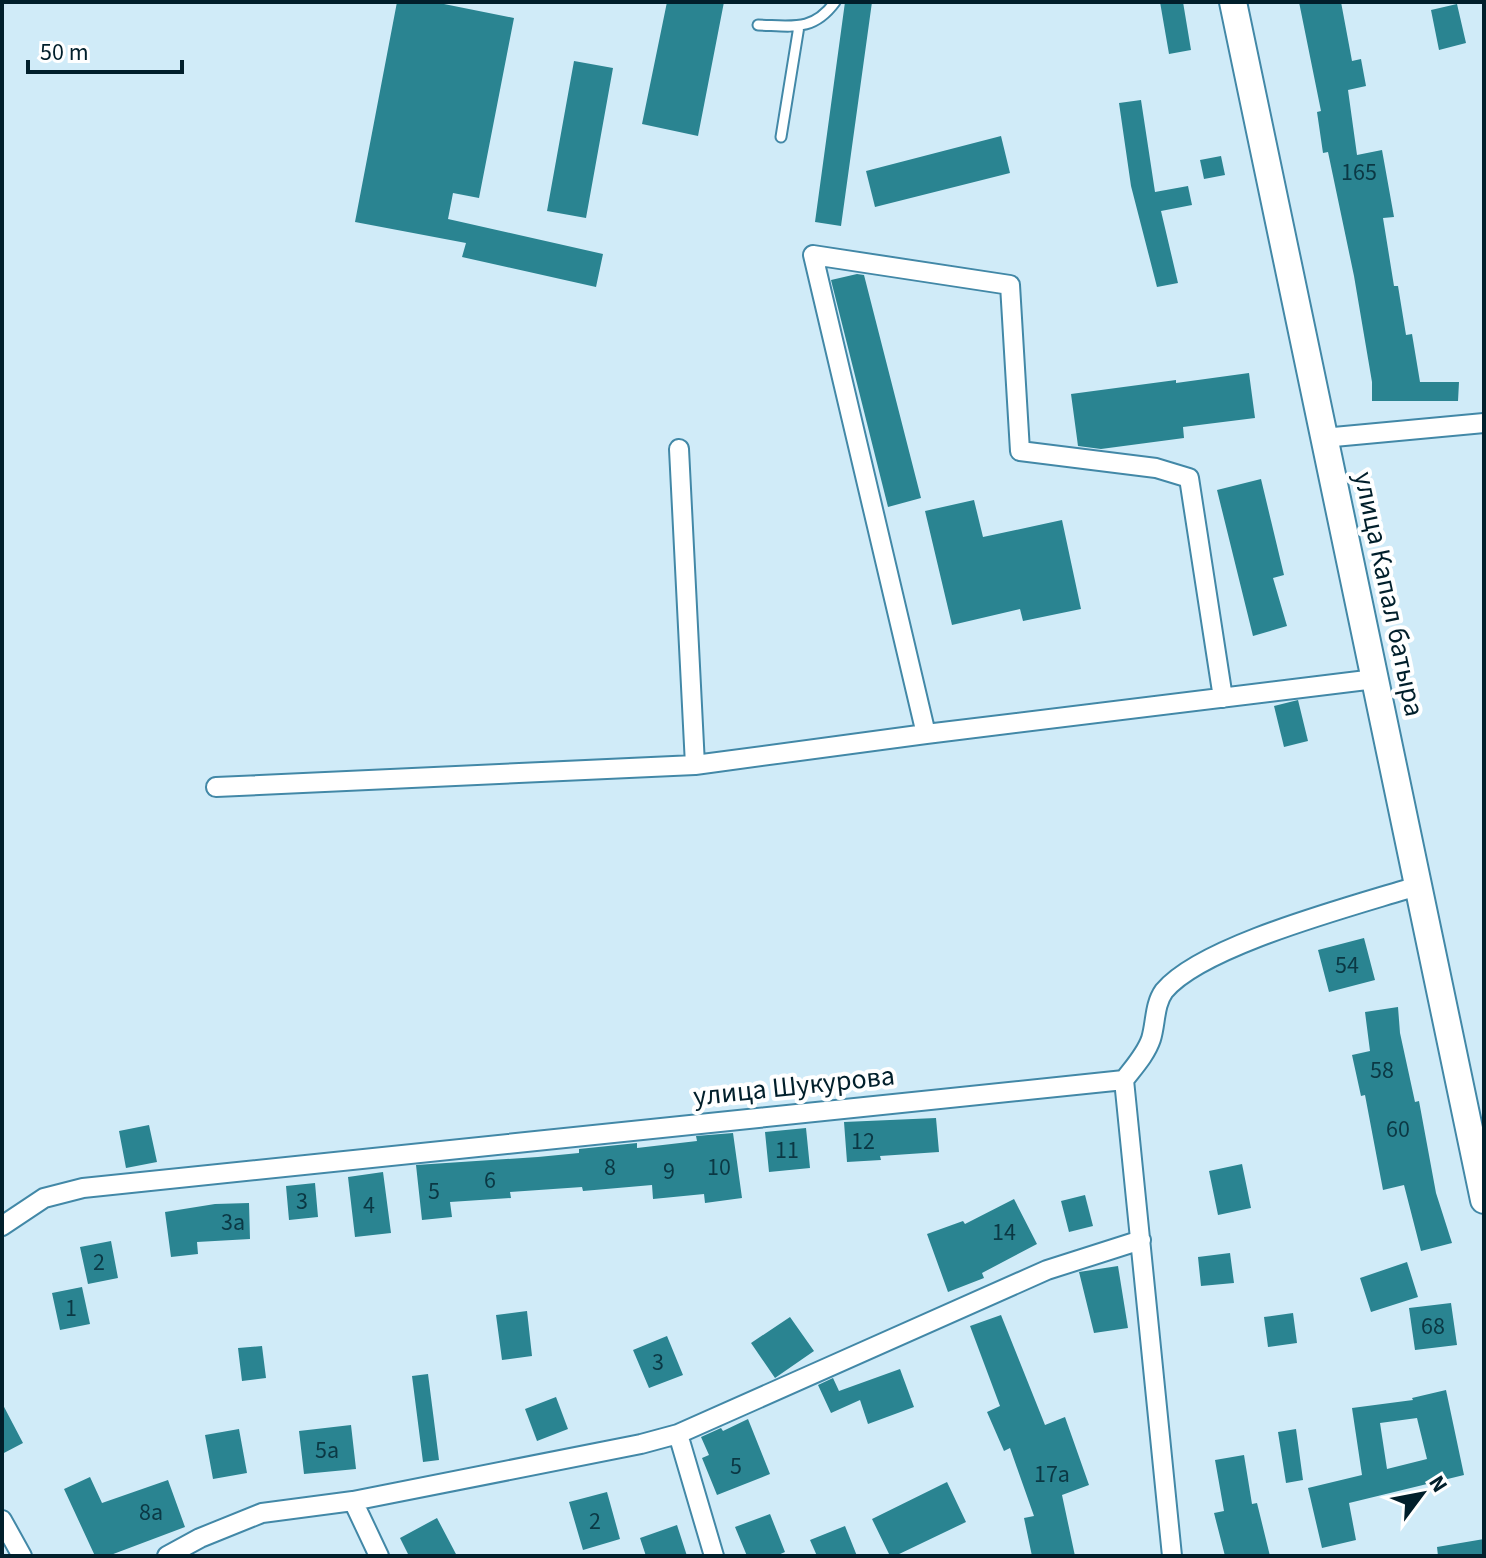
<svg xmlns="http://www.w3.org/2000/svg" width="1486" height="1558" font-family="'Source Sans 3',sans-serif">
<style>
.building{fill:#2a8491;fill-rule:evenodd}
.lines{fill:none;stroke-linecap:round;stroke-linejoin:round}
.service-casing{stroke:#4288a7;stroke-width:13}
.minor-casing{stroke:#4288a7;stroke-width:22}
.secondary-casing{stroke:#4288a7;stroke-width:30}
.service{stroke:#fff;stroke-width:9}
.minor{stroke:#fff;stroke-width:18}
.secondary{stroke:#fff;stroke-width:26}
.labels{text-anchor:middle;dominant-baseline:central;stroke-width:8;stroke-linejoin:round;paint-order:stroke}
.number-label{font-size:24px;fill:#0b3844}
.street-label{font-size:28px;fill:#011f2b;stroke:#fff}
</style>
<rect width="100%" height="100%" fill="#d0ebf8"/>
<!-- building -->
<path class="building" d="M 397,2 L 434,2 L 514,18 L 479,198 L 453,193 L 448,219 L 603,254 L 596,287 L 462,257 L 466,243 L 355,222 Z
M 667,2 L 724,2 L 698,136 L 642,124 Z
M 845,2 L 872,2 L 841,226 L 815,222 Z
M 1160,2 L 1183,2 L 1191,50 L 1169,54 Z
M 1299,2 L 1341,2 L 1352,61 L 1361,59 L 1366,86 L 1348,90 L 1357,155 L 1382,150 L 1394,217 L 1383,218 L 1394,286 L 1398,286 L 1406,335 L 1412,334 L 1420,382 L 1459,382 L 1458,401 L 1372,401 L 1372,382 L 1354,276 L 1328,152 L 1323,153 L 1317,112 L 1321,111 Z
M 1457,4 L 1466,43 L 1439,50 L 1431,10 Z
M 574,61 L 613,68 L 586,218 L 547,211 Z
M 1141,100 L 1155,192 L 1188,186 L 1192,205 L 1161,211 L 1178,283 L 1157,287 L 1131,186 L 1119,103 Z
M 1001,136 L 1010,173 L 875,207 L 866,171 Z
M 1221,156 L 1225,175 L 1204,179 L 1200,160 Z
M 857,274 L 864,275 L 921,498 L 888,507 L 831,280 Z
M 1249,373 L 1255,418 L 1183,427 L 1184,438 L 1101,449 L 1078,446 L 1071,394 L 1176,380 L 1176,383 Z
M 1261,479 L 1284,575 L 1273,578 L 1287,626 L 1253,636 L 1217,490 Z
M 974,500 L 983,537 L 1062,520 L 1081,609 L 1023,621 L 1020,609 L 952,625 L 925,511 Z
M 1298,700 L 1308,741 L 1284,747 L 1274,706 Z
M 1364,938 L 1375,980 L 1329,992 L 1318,950 Z
M 1398,1007 L 1400,1033 L 1415,1102 L 1419,1101 L 1436,1193 L 1452,1243 L 1421,1251 L 1404,1185 L 1383,1190 L 1365,1095 L 1361,1096 L 1352,1055 L 1370,1051 L 1365,1012 Z
M 936,1118 L 939,1152 L 880,1156 L 881,1160 L 847,1162 L 844,1122 Z
M 149,1125 L 157,1162 L 126,1168 L 119,1131 Z
M 806,1128 L 810,1168 L 769,1172 L 765,1132 Z
M 733,1133 L 742,1198 L 705,1203 L 704,1194 L 653,1199 L 652,1185 L 583,1191 L 582,1187 L 510,1192 L 511,1198 L 450,1202 L 452,1217 L 422,1220 L 416,1165 L 538,1157 L 579,1153 L 579,1149 L 637,1143 L 637,1148 L 697,1141 L 696,1136 Z
M 1242,1164 L 1251,1208 L 1218,1215 L 1209,1171 Z
M 383,1172 L 391,1233 L 355,1237 L 348,1177 Z
M 315,1183 L 318,1217 L 289,1220 L 286,1186 Z
M 1085,1195 L 1093,1226 L 1069,1232 L 1061,1201 Z
M 1014,1199 L 1037,1244 L 982,1273 L 984,1278 L 948,1292 L 927,1234 L 963,1221 L 965,1224 Z
M 249,1203 L 250,1239 L 197,1242 L 198,1254 L 171,1257 L 165,1212 L 215,1204 Z
M 111,1241 L 118,1278 L 88,1284 L 80,1247 Z
M 1230,1253 L 1234,1283 L 1201,1286 L 1198,1257 Z
M 1407,1262 L 1418,1297 L 1371,1312 L 1360,1278 Z
M 1118,1266 L 1128,1328 L 1094,1333 L 1079,1272 Z
M 82,1287 L 90,1324 L 60,1330 L 52,1293 Z
M 1451,1303 L 1457,1345 L 1415,1350 L 1409,1308 Z
M 527,1311 L 532,1356 L 502,1360 L 496,1315 Z
M 1293,1313 L 1297,1343 L 1268,1347 L 1264,1317 Z
M 1001,1315 L 1045,1425 L 1065,1417 L 1089,1485 L 1062,1495 L 1075,1556 L 1032,1556 L 1024,1518 L 1034,1516 L 1010,1448 L 1004,1451 L 987,1412 L 1000,1406 L 970,1326 Z
M 790,1317 L 814,1351 L 775,1378 L 751,1343 Z
M 667,1336 L 683,1375 L 649,1388 L 633,1350 Z
M 262,1346 L 266,1378 L 242,1381 L 238,1348 Z
M 900,1369 L 914,1407 L 868,1424 L 860,1400 L 831,1413 L 818,1385 L 833,1378 L 839,1391 Z
M 428,1374 L 439,1460 L 423,1462 L 412,1376 Z
M 1446,1390 L 1464,1475 L 1349,1503 L 1356,1540 L 1322,1548 L 1308,1488 L 1362,1475 L 1352,1408 L 1413,1400 L 1412,1398 ZM 1417,1418 L 1427,1459 L 1387,1469 L 1380,1423 Z
M 556,1397 L 568,1429 L 537,1441 L 525,1409 Z
M 2,1403 L 23,1443 L 2,1454 Z
M 748,1419 L 770,1474 L 717,1495 L 702,1458 L 709,1455 L 701,1437 L 721,1428 L 723,1431 Z
M 351,1425 L 356,1469 L 304,1474 L 299,1431 Z
M 239,1429 L 247,1473 L 213,1479 L 205,1435 Z
M 1296,1429 L 1303,1480 L 1286,1483 L 1278,1432 Z
M 1244,1455 L 1252,1504 L 1257,1503 L 1270,1556 L 1225,1556 L 1214,1513 L 1224,1511 L 1215,1460 Z
M 90,1477 L 102,1503 L 168,1480 L 185,1527 L 108,1556 L 95,1556 L 64,1489 Z
M 947,1482 L 966,1522 L 895,1556 L 890,1556 L 872,1519 Z
M 607,1492 L 620,1539 L 583,1550 L 569,1502 Z
M 770,1514 L 785,1552 L 776,1556 L 747,1556 L 735,1527 Z
M 437,1518 L 457,1556 L 409,1556 L 400,1538 Z
M 677,1525 L 687,1556 L 646,1556 L 640,1538 Z
M 845,1526 L 857,1556 L 817,1556 L 810,1540 Z
M 1484,1539 L 1484,1556 L 1438,1556 L 1437,1547 Z"/>
<g class="lines">
<defs>
<path id="service" d="M 758,25 C 792,26 813,32 835,2
M 781,137 L 799,26"/>
<path id="minor" d="M 1323,438 L 1484,423
M 679,449 L 695,765 L 926,734 L 1375,679
M 926,734 L 813,255 L 1010,285 L 1020,451 L 1156,468 L 1189,478 L 1223,698
M 216,787 L 695,765
M 1124,1080 L 1172,1556
M 1124,1080 C 1134,1067 1146,1054 1151,1039 C 1156,1023 1154,1005 1164,991 C 1203,944 1358,905 1420,885
M 2,1226 L 44,1198 L 83,1188 L 1124,1080
M 678,1434 L 714,1556
M 353,1501 L 379,1556
M 2,1520 L 22,1556
M 167,1556 L 200,1538 L 262,1513 L 353,1501 L 641,1444 L 678,1434 L 1047,1270 L 1141,1240"/>
<path id="secondary" d="M 1233,2 L 1484,1200"/>
</defs>
<!-- service casing -->
<use href="#service" class="service-casing"/>
<!-- minor casing -->
<use href="#minor" class="minor-casing"/>
<!-- secondary casing -->
<use href="#secondary" class="secondary-casing"/>
<!-- service -->
<use href="#service" class="service"/>
<!-- minor -->
<use href="#minor" class="minor"/>
<!-- secondary -->
<use href="#secondary" class="secondary"/>
</g>
<g class="labels">
<!-- number labels -->
<g class="number-label">
<text x="1359" y="172">165</text>
<text x="1347" y="965">54</text>
<text x="1382" y="1070">58</text>
<text x="1398" y="1129">60</text>
<text x="863" y="1141">12</text>
<text x="787" y="1150">11</text>
<text x="610" y="1167">8</text>
<text x="719" y="1167">10</text>
<text x="669" y="1171">9</text>
<text x="490" y="1180">6</text>
<text x="434" y="1191">5</text>
<text x="302" y="1201">3</text>
<text x="369" y="1205">4</text>
<text x="233" y="1222">3а</text>
<text x="1004" y="1232">14</text>
<text x="99" y="1262">2</text>
<text x="71" y="1308">1</text>
<text x="1433" y="1326">68</text>
<text x="658" y="1362">3</text>
<text x="327" y="1450">5а</text>
<text x="736" y="1466">5</text>
<text x="1052" y="1474">17а</text>
<text x="151" y="1512">8а</text>
<text x="595" y="1521">2</text>
</g>
<!-- street labels -->
<g class="street-label">
<text transform="translate(1389 594) rotate(78)">улица Капал батыра</text>
<text transform="translate(794 1086) rotate(-6)">улица Шукурова</text>
</g>
</g>
<!-- border -->
<rect width="1486" height="1558" fill="none" stroke="#011f2b" stroke-width="8"/>
<!-- north arrow -->
<g transform="translate(1422 1494) rotate(58)" stroke="#ffffff" stroke-width="6" paint-order="stroke">
<path d="M0-6L14 30L0 20L-14 30Z" fill="#011f2b"/>
<text y="-12" font-size="22" font-weight="bold" text-anchor="middle" fill="#011f2b">N</text>
</g>
<!-- scale -->
<path d="M28 60v12h154v-12" fill="none" stroke="#011f2b" stroke-width="4"/>
<text x="40" y="60" font-size="24" fill="#011f2b" stroke="#ffffff" stroke-width="6" paint-order="stroke">50 m</text>
</svg>
